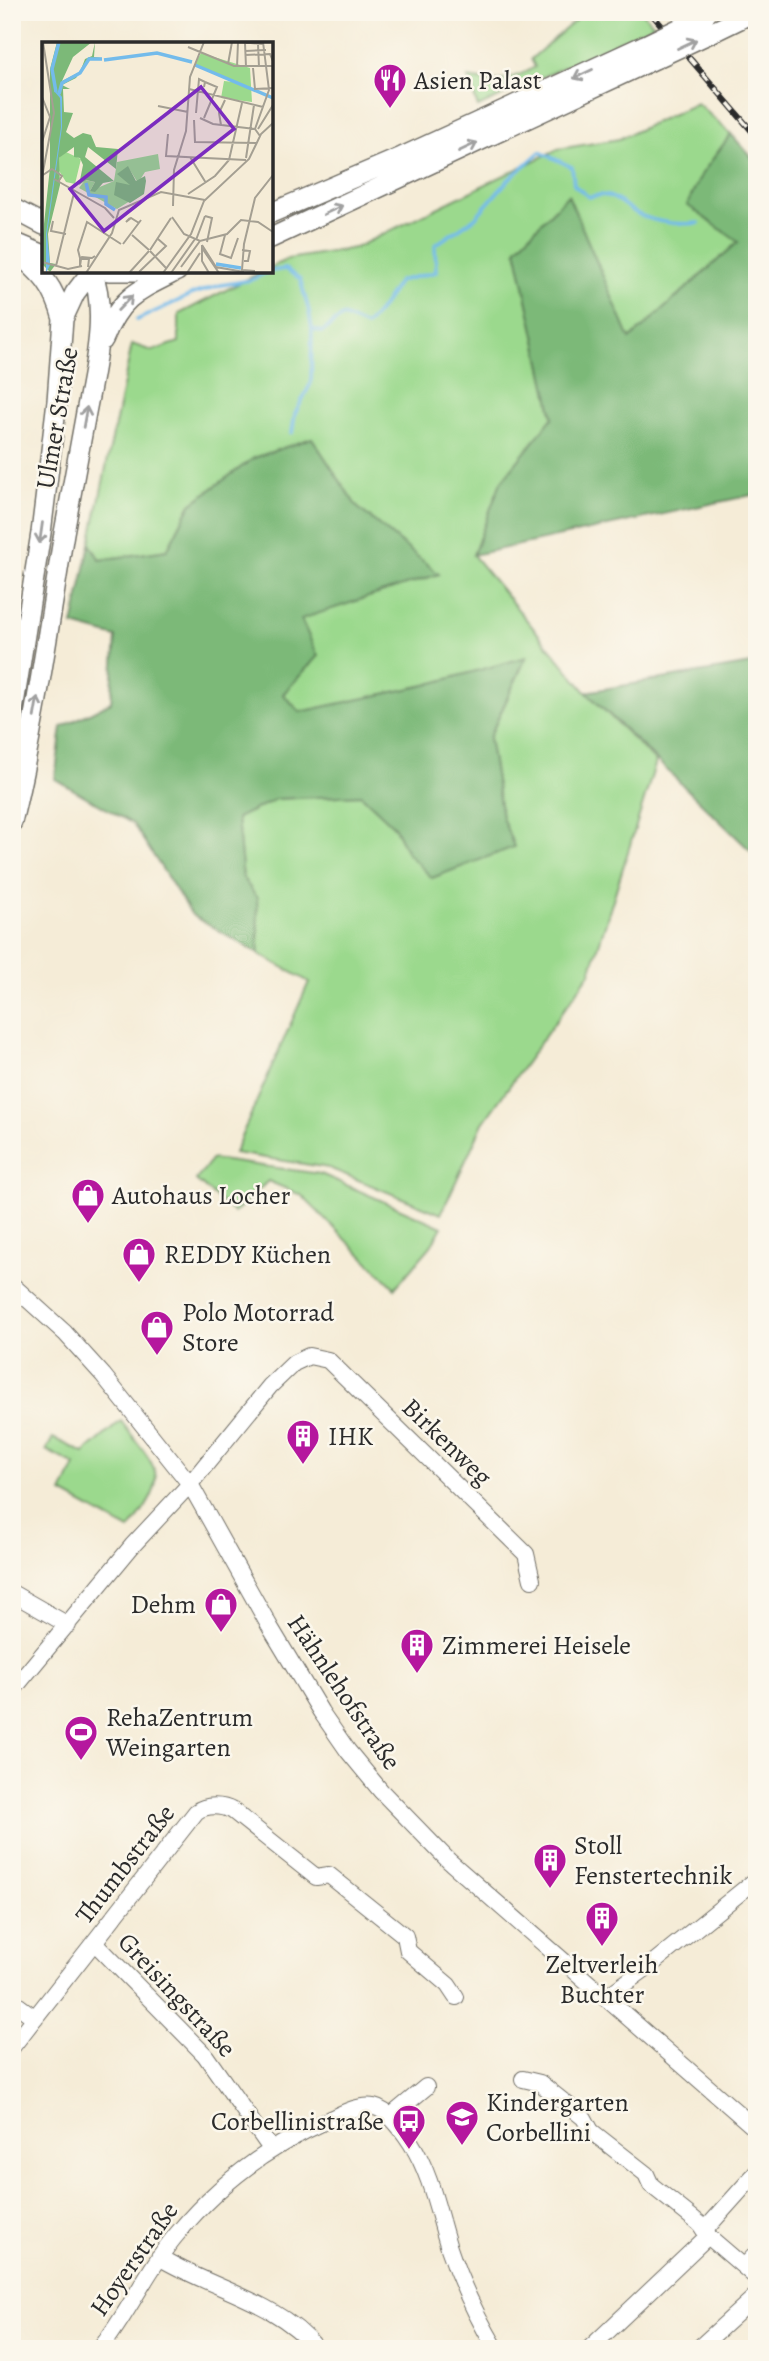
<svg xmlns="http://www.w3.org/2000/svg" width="769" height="2361" font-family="Alegreya,serif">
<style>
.green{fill:#9bd98d;stroke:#63825c;stroke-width:2}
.forest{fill:#7cb978;stroke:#547252;stroke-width:2}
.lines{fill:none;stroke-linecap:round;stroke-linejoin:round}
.stream{stroke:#73bbeb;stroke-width:3.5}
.minor-casing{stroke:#726f67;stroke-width:18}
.major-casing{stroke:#726f67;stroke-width:22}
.minor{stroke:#fff;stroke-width:16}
.major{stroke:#fff;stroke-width:19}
.rail-casing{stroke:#2b2b2b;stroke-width:6}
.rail{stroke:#fbf7ec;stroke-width:3.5;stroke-dasharray:10;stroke-linecap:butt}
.major-bridge-casing{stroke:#726f67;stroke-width:22;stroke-linecap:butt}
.major-bridge{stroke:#fff;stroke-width:19}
.oneway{stroke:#a0a0a0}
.labels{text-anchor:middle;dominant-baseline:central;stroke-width:5;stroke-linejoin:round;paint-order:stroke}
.poi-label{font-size:26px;fill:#2b2b2b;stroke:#fbf7ec;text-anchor:start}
.street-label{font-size:26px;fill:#2b2b2b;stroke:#fbf7ec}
.inset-river{fill:none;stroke:#73bbeb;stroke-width:3.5}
.inset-road{fill:none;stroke:#a49f92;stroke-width:2}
.view{fill:#7b2cbf;fill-opacity:0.15;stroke:#7b2cbf;stroke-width:3.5}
.inset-edge{fill:none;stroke:#2b2b2b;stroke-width:3.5}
</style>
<rect width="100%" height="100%" fill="#fbf7ec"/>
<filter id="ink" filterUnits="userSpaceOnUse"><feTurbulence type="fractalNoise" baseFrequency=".0143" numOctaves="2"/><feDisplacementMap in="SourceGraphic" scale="14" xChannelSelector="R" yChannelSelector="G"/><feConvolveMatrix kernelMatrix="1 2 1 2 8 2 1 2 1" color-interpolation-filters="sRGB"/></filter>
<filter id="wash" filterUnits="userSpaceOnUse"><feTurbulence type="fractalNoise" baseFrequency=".00686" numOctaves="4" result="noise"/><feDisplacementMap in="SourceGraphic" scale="28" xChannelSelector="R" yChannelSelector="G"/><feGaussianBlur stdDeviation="1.57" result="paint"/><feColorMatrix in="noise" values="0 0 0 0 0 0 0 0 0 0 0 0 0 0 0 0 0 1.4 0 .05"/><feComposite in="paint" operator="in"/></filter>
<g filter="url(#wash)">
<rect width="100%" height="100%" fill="#f5ecd7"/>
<!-- green -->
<path class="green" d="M 585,12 L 642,12 L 654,25 L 478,107 L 468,78 C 495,84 512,80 535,67 L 531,59 Z
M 697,103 L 731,134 L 701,175 L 738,242 L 629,340 L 568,195 L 516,249 L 553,417 L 501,482 L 473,555 L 586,692 L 656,762 L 590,973 L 483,1123 L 441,1214 L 329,1168 L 234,1153 L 309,982 L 259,954 L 257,898 L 243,878 L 237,818 L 276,799 L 361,795 L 394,826 L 407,853 L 514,847 L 502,817 L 489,738 L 526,658 L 426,685 L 300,712 L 283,694 L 317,656 L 300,619 L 438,574 L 357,507 L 312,438 L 254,458 L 191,504 L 167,550 L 100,560 L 90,544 L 132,344 L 152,351 L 179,342 L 179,314 L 263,271 L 271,271 L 271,267 L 288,259 L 355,248 L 558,149 L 619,139 Z
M 212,1159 L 321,1174 L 442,1227 L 431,1246 L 395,1288 L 301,1195 L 268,1181 L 234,1213 L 196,1180 Z
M 121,1421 C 159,1472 172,1475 129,1530 L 62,1493 L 75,1465 L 46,1450 L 53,1438 L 84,1453 Z"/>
<!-- forest -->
<path class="forest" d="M 731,134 L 757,163 L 757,494 L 473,555 L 501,482 L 553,417 L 516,249 L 568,195 L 630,339 L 738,242 L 687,205 L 701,175 Z
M 312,438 L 357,507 L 439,574 L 301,619 L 318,656 L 283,694 L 300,712 L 426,685 L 526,657 L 489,738 L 502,817 L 514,847 L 432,878 L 407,853 L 394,826 L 361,795 L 276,799 L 237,818 L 243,878 L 257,898 L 259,954 L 192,915 L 133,824 L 55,779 L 62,727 L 111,702 L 116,637 L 73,625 L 90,544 L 100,560 L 167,550 L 191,504 L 254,458 Z
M 757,663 L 757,857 L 586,692 Z"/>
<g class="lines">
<!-- stream -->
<path class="stream" d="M 271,271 L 285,269 L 300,279 L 309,311 L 312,329 L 322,332 L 343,316 L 366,326 L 380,310 L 399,281 L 436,272 L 435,245 L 475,218 L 508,180 L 540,152 L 572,167 L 574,185 L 589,197 C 613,190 619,204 638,214 C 656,223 680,225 699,223
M 137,320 L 193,294 L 221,285 L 251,280 L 270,271
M 292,433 L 295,414 L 311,383 L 312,329"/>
</g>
</g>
<g filter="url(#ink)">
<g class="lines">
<defs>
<path id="minor" d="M 12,1285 L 65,1333 L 103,1375 L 190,1484 L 270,1627 L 321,1712 L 348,1751 L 381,1791 L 449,1861 L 757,2130
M 12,1593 L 68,1625
M 12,1691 L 132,1546 L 190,1484 L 270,1386 L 294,1363 L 309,1356 L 328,1360 L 526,1554 L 532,1580
M 95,1943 L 205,2055 L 271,2149
M 605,1998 L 653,1963 L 757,1879
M 12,2001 L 35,2018
M 12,2047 L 196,1812 C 206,1804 223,1805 233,1811 L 316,1877 L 329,1875 L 405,1936 L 408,1951 L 448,1985 L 456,1997
M 523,2079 L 540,2083 L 584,2118 L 591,2131 L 646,2174 L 651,2185 L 700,2224 L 708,2236 L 757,2278
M 390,2117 L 426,2087
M 705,2230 L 756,2173
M 159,2257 C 211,2289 277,2300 317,2349
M 744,2267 L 757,2253
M 100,2349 C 129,2313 147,2269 177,2234 C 218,2184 269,2146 328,2120 C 341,2114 359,2104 374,2107 C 389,2110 403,2131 411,2143 C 431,2174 438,2213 449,2248 C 461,2284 477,2317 496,2349
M 589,2349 L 708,2236
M 698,2349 L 757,2295"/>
<path id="major" d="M 717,30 L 754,12
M 12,208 L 44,225
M 271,213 L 402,157 L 645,45
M 271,238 L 657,58
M 13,242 L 44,255
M 12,248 C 40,273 53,282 63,319
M 109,271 L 149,271
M 103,340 C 120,297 137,291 177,271
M 12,717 L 41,533 L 57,401 L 63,319 L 75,293 L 92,271
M 12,822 C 35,726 48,630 64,533 C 71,495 78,456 85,418 C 93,373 109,314 92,271"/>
</defs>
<!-- minor casing -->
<use href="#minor" class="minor-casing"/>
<!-- major casing -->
<use href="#major" class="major-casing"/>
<!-- minor -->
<use href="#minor" class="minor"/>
<!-- major -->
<use href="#major" class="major"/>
<defs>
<path id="rail" d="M 650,12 L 757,137"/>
</defs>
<!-- rail casing -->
<use href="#rail" class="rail-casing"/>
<!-- rail -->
<use href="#rail" class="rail"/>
<defs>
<path id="major-bridge" d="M 645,45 L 705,16
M 657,58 L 717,30"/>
</defs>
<!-- major-bridge casing -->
<use href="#major-bridge" class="major-bridge-casing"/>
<!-- major-bridge -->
<use href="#major-bridge" class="major-bridge"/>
</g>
<!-- one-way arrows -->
<defs><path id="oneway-shaft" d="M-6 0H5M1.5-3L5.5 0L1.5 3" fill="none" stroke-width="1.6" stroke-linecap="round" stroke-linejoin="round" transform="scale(1.75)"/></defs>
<g class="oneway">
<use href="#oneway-shaft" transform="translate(687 44) rotate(-25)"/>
<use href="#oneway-shaft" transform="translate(583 74) rotate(155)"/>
<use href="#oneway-shaft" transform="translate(468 147) rotate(-25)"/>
<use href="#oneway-shaft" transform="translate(333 210) rotate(-25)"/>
<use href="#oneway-shaft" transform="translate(125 303) rotate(-46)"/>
<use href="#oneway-shaft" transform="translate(85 417) rotate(-80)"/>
<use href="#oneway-shaft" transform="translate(41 533) rotate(98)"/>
<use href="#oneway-shaft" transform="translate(36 707) rotate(-80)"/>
</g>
</g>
<!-- icons -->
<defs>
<symbol id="restaurant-pin" viewBox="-11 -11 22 30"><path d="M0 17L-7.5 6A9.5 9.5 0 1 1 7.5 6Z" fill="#b5179e" stroke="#fbf7ec"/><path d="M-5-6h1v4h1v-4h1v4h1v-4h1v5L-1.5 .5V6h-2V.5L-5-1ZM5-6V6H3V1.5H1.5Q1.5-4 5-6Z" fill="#fff"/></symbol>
<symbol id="shop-pin" viewBox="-11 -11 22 30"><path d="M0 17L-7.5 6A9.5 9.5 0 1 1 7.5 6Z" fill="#b5179e" stroke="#fbf7ec"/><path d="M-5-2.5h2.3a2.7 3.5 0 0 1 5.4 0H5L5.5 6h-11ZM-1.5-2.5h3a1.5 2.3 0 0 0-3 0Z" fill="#fff"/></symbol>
<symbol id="building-pin" viewBox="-11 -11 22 30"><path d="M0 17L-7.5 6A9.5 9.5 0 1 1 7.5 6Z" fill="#b5179e" stroke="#fbf7ec"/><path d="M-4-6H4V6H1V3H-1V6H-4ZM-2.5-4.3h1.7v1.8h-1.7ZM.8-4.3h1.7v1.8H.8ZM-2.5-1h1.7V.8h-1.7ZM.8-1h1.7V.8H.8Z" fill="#fff"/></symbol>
<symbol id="stadium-pin" viewBox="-11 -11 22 30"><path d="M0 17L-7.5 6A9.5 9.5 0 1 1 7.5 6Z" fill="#b5179e" stroke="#fbf7ec"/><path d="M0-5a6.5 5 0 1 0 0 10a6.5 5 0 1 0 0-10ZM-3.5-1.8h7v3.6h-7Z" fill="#fff"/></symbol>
<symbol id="school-pin" viewBox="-11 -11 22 30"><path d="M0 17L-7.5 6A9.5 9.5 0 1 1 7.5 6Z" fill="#b5179e" stroke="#fbf7ec"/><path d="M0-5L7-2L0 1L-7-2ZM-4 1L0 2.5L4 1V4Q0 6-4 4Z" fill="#fff"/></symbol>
<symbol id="bus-pin" viewBox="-11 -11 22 30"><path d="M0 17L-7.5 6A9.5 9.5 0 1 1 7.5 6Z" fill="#b5179e" stroke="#fbf7ec"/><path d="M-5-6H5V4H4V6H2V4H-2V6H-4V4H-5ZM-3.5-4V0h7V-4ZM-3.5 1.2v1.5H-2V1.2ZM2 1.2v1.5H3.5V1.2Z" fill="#fff"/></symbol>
</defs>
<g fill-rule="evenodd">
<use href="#restaurant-pin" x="371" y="61" width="38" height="52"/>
<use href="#shop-pin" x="69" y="1176" width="38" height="52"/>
<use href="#shop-pin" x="120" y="1235" width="38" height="52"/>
<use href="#shop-pin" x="138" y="1308" width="38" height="52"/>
<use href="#building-pin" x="284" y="1417" width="38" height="52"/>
<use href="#shop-pin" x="202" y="1585" width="38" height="52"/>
<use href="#building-pin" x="398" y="1626" width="38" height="52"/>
<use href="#stadium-pin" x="62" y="1713" width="38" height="52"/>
<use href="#building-pin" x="531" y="1841" width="38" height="52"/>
<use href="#building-pin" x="583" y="1899" width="38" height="52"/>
<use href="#school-pin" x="443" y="2098" width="38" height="52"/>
<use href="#bus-pin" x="390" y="2102" width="38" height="52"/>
</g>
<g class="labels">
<!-- poi labels -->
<g class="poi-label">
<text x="414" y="80">Asien Palast</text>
<text x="112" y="1195">Autohaus Locher</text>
<text x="164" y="1254">REDDY Küchen</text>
<text x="182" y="1312">Polo Motorrad<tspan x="182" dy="30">Store</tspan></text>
<text x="328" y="1436">IHK</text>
<text x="196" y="1604" text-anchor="end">Dehm</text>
<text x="442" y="1645">Zimmerei Heisele</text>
<text x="106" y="1717">RehaZentrum<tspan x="106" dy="30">Weingarten</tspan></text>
<text x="574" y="1845">Stoll<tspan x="574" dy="30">Fenstertechnik</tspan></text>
<text x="602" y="1964" text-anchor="middle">Zeltverleih<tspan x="602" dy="30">Buchter</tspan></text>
<text x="486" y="2102">Kindergarten<tspan x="486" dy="30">Corbellini</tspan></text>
<text x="384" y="2121" text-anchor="end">Corbellinistraße</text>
</g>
<!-- street labels -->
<g class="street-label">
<text transform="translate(57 418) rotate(-80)">Ulmer Straße</text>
<text transform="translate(447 1442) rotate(44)">Birkenweg</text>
<text transform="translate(344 1692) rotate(56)">Hähnlehofstraße</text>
<text transform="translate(125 1864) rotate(-52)">Thumbstraße</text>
<text transform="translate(177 1995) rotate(47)">Greisingstraße</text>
<text transform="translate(134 2259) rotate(-55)">Hoyerstraße</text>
</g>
</g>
<!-- overview -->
<g transform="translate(42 42)">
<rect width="231" height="231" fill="#f5ecd7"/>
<path d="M 159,11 L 208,26 L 210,60 L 179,56 L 182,39 L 192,40 L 153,22 ZM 24,110 L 39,117 L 33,142 L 24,140 L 16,127 L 17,116 ZM 116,112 L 118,127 L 103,130 L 96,141 L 86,125 L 76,132 L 88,142 L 88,159 L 75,167 L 37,146 L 43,138 L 53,140 L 48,149 L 72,139 L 75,120 Z" fill="#9bd98d"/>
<path d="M 15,0 L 50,0 L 31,15 L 20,39 L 38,30 L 43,17 L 50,14 L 53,0 L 52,15 L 60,16 L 47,17 L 34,36 L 20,43 L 28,47 L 21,47 L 22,70 L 31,71 L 24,90 L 32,96 L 41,91 L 49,93 L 54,105 L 76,107 L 74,127 L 46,105 L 43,115 L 72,139 L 61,141 L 53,150 L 48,149 L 53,140 L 44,138 L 37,143 L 41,123 L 38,116 L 32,115 L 32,105 L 17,116 L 18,143 L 6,192 L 8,221 L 14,222 L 8,230 L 0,222 L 0,201 L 8,125 L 8,27 ZM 86,124 L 94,139 L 103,134 L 104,139 L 102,152 L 88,161 L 72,153 L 74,140 L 88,143 L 75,132 Z" fill="#7cb978"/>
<path d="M 12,49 L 17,51 L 20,55 L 20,85 L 5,192 L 8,223 L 4,231 L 4,192 L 19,85 L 18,56 Z" fill="#73bbeb"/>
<path class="inset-river" d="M 62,18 L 115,11 L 150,20M 153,23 L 231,56M 14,50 L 10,27 L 17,0M 17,52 L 20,41 L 38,31 L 47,17 L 60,17M 44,141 L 47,153 L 64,155 L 64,162 L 73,168M 174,222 L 199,226"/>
<path class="inset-road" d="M 197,0 L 221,2M 203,1 L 204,25M 216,2 L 217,25M 146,5 L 192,24 L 231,24M 203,9 L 224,8M 203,13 L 228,12 L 231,19M 186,22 L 190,0M 195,25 L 196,0M 211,26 L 213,47 L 231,46M 147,47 L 221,65M 0,55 L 8,75 L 0,100M 116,64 L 146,70M 154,71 L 157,37 L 163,40M 158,76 L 171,82 L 213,87M 162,76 L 175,45 L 163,40 L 162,45M 152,78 L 153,100 L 214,101M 179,83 L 177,71 L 183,58M 216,87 L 231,63M 126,92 L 124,114 L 204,118M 218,94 L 213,87 L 227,48 L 221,0M 148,115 L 164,141M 204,116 L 212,63M 1,133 L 10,127 L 20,134 L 16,140M 0,135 L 12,71 L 1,0M 12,137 L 63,166 L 72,176M 146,152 L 173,134 L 187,118 L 200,61M 131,164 L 132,128 L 144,89 L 148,35 L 162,0M 163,174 L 170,176 L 165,200M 130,175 L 142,192 L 158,199 L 185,192 L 199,178 L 216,180 L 231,190M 88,176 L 84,180 L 89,176 L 97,181M 11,179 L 9,189 L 24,192M 90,193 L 107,208M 183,193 L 178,212 L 189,216 L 196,196M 154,198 L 163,174M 81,202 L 99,178M 160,203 L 174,225 L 202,230M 160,203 L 160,219 L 167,231M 160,206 L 177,231M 108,208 L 129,176M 200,208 L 208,209 L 206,219 L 202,219M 108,209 L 124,226M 38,216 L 36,208 L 45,180 L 79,202M 0,220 L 26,227 L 40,224M 14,224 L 32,151M 46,225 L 47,217 L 39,217 L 38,224 L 38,217 L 40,215 L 50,216 L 53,214M 139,225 L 158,199M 213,229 L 200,228 L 202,202 L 213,156 L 231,133M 97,230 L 124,204 L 116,197M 44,231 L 70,191 L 77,168 L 119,150 L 163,158M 87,231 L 107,209M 121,231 L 149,192 L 162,159 L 207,117 L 219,92 L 231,81M 129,231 L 153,197M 145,231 L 158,211"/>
<path class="view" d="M 159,45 L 192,87 L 62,189 L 28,147 Z"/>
<rect width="231" height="231" class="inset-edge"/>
</g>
<!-- margin -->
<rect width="769" height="2361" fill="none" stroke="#fbf7ec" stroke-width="42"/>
</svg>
